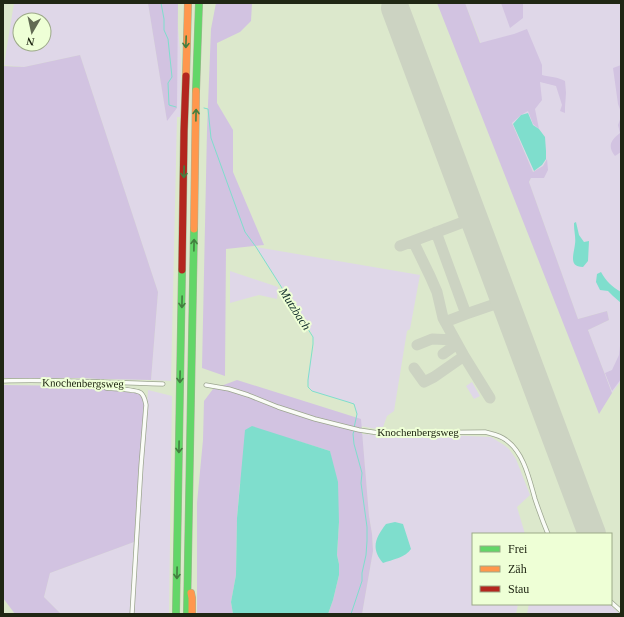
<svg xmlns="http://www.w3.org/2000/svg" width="624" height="617" font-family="Georgia,serif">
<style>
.green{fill:#dfd7e8;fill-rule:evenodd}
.forest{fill:#d2c3e1}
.water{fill:#7fdecd}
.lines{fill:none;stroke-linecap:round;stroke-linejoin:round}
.stream{stroke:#7fdecd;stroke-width:1}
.taxiway{stroke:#ccd3c2;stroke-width:11}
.runway{stroke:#ccd3c2;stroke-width:28}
.street-casing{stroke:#9ca590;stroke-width:5}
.fast-casing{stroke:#a6b095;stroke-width:8}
.slow-casing{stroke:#a6b095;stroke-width:8}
.jam-casing{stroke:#a6b095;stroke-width:8}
.street{stroke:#fafcf7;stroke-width:3.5}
.fast{stroke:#63d668;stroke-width:7}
.slow{stroke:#ff974d;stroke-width:7}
.jam{stroke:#b3261e;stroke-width:7}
.oneway{stroke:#427e3e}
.labels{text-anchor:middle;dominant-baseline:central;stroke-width:4;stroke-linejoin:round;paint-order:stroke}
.street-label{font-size:11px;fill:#202714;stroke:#eeffd6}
.water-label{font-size:12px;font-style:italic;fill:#16322f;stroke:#eeffd6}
</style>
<rect width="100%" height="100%" fill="#dce8cc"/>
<!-- green -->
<path class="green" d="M 14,3 L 148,3 L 167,120 L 174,3 L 178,28 L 181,60 L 180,117 L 177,117 L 171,381 L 151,380 L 158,292 L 80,55 L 24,67 L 4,65 ZM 20,20 L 44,20 L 44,44 L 20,44 Z
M 465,3 L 621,3 L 621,381 L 612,393 L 588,330 L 609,320 L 607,311 L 578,319 L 529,182 L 531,178 L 544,178 L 546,160 L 543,166 L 533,172 L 512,123 Z
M 256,247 L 420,275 L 410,329 L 407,331 L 394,411 L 387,416 L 382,430 L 355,425 L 357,414 L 354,404 L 348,402 L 312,391 C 301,378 318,352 313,337 C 311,329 300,314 295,307 C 282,287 269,268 256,247 Z
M 230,271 L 278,287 L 277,299 L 259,295 L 230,303 Z
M 472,382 L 480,396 L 474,399 L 466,386 Z
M 148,390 L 172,396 L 169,614 L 133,614 Z
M 362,434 L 400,436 L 445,435 L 491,437 L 504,445 L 509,449 L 516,459 L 530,495 L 517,507 L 525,534 L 473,534 L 473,604 L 518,604 L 516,614 L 362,614 L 373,551 L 372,534 L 369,516 Z
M 134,542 L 130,614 L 61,614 L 44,597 L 50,573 Z
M 529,604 L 609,604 L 620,614 L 527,614 Z"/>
<!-- forest -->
<path class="forest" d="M 148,3 L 178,3 L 177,108 L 167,121 Z
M 216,3 L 252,3 L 251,21 L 240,32 L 217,43 L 217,103 L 233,130 L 233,172 L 264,245 L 226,249 L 225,376 L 202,368 L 207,130 L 211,29 Z
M 437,3 L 465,3 L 480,43 L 514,34 L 527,29 L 542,65 L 542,75 C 550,77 558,77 565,81 L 566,93 L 565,107 L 565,113 L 560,111 L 562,105 L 556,86 L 540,82 L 542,100 L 535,109 L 539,129 L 533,124 L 528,111 L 521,115 L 512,123 L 533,172 L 543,166 L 547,159 L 548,170 L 544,178 L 531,178 L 529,182 L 578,319 L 607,311 L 609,320 L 588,330 L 612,393 L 599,414 Z
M 501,3 L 523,3 L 523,18 L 510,28 Z
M 80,55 L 158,292 L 151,380 L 99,379 L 83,378 L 3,378 L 3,66 L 24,67 Z
M 621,65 L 621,112 L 618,104 L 613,68 Z
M 621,117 L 621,152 L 615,156 C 607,146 611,140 620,133 L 618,125 Z
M 621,344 L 621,379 L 612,391 L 605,373 L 612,370 L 619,355 L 620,346 Z
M 237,380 L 361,419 L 369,516 L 372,534 L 373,551 L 362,614 L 328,614 L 333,600 L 339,575 L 339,564 L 337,555 L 339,522 L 330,451 L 291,439 L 240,483 L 237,518 L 236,575 L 231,602 L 233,614 L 197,614 L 197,503 L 203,440 L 204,401 L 213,389 Z
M 83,384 L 96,385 L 106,390 L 136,393 L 141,395 L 143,399 L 145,406 L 139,466 L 134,542 L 50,573 L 44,597 L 61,614 L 15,614 L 3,598 L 3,385 L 79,386 Z"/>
<!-- water -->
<path class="water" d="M 528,113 L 533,125 L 539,129 L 545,137 L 546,151 L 546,159 L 542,165 L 534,171 L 513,124 L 521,115 Z
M 576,222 L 579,235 L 584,242 L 589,241 L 588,261 L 583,267 C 568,267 574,254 575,244 C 576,238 574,231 574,225 L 574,223 Z
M 601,272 C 606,281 612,287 621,292 L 621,303 L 613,296 L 608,291 L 600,290 L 596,282 L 597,274 Z
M 252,426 L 330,451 L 338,482 L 339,522 L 337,555 L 339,564 L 339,575 L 333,600 L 328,614 L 233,614 L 231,602 L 236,575 L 237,518 L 245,430 Z
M 395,522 L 403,524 L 411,549 C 406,557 392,560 383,563 C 370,548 376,537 386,524 Z"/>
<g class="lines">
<!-- stream -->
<path class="stream" d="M 161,3 L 164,19 L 164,30 L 168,39 L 172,77 L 168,83 L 169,105 L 176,107
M 204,108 L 208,109 L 211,138 L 245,232 L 256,247 L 313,337 L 313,344 L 308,380 L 308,387 L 312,391 L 348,402 L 354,404 L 357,414 L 354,428
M 351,614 L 362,581 L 362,573 L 366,555 L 367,541 L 367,527 L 361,483 L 362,473 L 354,444 L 353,434 L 354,431"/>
<!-- taxiway -->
<path class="taxiway" d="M 436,232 L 466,314
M 413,241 L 430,276 L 437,292 L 443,318 L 464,356 L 434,377 L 424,382 L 414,368
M 400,246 L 474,218
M 445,322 L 466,314 L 504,301
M 417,345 L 432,339 L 455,340
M 443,354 L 457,344
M 464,356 L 490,398"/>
<!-- runway -->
<path class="runway" d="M 395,8 L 592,534"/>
<defs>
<path id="street" d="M 3,381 C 56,379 109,383 163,384
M 103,382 L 104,385 L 106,388 C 113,389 137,389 141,393 C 145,397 145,401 146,405 L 141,466 L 132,614
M 206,385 L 229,389 L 248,395 L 278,407 L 315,419 L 359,430 L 379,433 L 390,433 L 485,432 C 492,434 500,435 506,440 C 524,453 529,478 535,499 C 539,511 543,522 548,534
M 611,602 L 621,611"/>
<path id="fast" d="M 196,91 L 199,3
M 176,614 L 182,270
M 187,614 L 194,229"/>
<path id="slow" d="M 186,76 L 188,3
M 194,229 L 196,91
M 191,593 L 192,598 L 192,614"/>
<path id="jam" d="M 182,270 L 184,131 L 186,76"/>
</defs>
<!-- street casing -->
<use href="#street" class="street-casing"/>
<!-- fast casing -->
<use href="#fast" class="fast-casing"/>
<!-- slow casing -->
<use href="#slow" class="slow-casing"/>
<!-- jam casing -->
<use href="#jam" class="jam-casing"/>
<!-- street -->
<use href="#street" class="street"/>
<!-- fast -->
<use href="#fast" class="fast"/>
<!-- slow -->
<use href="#slow" class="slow"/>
<!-- jam -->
<use href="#jam" class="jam"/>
</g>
<!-- one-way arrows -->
<defs><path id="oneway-shaft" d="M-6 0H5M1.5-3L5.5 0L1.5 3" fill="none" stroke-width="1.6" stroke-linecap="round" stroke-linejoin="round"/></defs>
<g class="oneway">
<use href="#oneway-shaft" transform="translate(186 42) rotate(92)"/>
<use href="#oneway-shaft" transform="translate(196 115) rotate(-89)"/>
<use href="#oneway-shaft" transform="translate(184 172) rotate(91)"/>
<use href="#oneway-shaft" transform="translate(194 245) rotate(-89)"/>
<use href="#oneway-shaft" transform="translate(182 302) rotate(91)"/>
<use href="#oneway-shaft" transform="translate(180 377) rotate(91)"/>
<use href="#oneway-shaft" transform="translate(179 447) rotate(91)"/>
<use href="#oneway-shaft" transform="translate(177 573) rotate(91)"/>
</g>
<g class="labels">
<!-- street labels -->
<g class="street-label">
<text transform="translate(83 383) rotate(1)">Knochenbergsweg</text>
<text x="418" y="432">Knochenbergsweg</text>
</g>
<!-- water labels -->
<g class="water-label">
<text transform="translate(295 309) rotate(57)">Mutzbach</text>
</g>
</g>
<!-- border -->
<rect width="624" height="617" fill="none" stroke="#202714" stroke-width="8"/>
<!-- legend -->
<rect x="472" y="533" width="140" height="72" fill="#eeffd6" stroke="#9ca988"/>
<rect x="480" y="546" width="20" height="6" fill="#63d668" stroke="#9ca988"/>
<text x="508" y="553" font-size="12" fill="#202714">Frei</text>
<rect x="480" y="566" width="20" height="6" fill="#ff974d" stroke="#9ca988"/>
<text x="508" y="573" font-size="12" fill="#202714">Zäh</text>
<rect x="480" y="586" width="20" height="6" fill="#b3261e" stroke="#9ca988"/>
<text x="508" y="593" font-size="12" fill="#202714">Stau</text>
<!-- north arrow -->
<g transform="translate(32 32) rotate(189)"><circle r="19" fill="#eeffd6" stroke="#9ca988"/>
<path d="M0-3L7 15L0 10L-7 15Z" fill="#626b54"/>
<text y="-6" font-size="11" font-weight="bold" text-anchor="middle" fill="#202714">N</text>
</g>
</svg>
